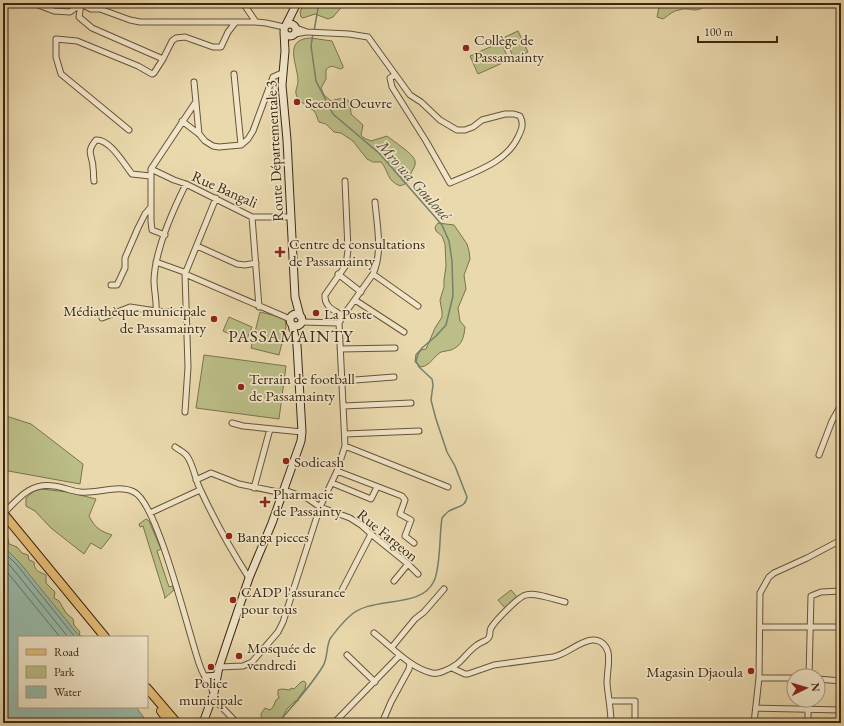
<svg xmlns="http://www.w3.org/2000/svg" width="844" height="726" font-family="'EB Garamond',serif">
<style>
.green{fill:#bbbe87;stroke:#7c734c}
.water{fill:#98baaa;stroke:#74806c}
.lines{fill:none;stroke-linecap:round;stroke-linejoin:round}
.shore{stroke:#6a715d;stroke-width:1}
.stream{stroke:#74806c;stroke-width:1.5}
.street-casing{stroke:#685437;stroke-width:7}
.secondary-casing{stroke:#3d2810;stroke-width:9}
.primary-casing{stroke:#3d2810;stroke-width:10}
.street{stroke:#f1e6ca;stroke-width:5}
.secondary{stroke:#f1e6ca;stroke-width:7}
.primary{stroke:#e5bc76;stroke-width:8}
.poi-dot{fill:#8f2418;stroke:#f1e6ca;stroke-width:1.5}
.labels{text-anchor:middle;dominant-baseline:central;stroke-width:3.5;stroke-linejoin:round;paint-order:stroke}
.poi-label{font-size:15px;fill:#3d2810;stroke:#f1e6ca;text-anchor:start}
.street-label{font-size:15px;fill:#3d2810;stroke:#f1e6ca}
.water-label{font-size:16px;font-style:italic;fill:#544c36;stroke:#f1e6ca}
.quarter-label{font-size:17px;letter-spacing:1px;fill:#3d2810;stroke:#f1e6ca}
</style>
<rect width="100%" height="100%" fill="#ead9ad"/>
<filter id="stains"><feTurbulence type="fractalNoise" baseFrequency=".005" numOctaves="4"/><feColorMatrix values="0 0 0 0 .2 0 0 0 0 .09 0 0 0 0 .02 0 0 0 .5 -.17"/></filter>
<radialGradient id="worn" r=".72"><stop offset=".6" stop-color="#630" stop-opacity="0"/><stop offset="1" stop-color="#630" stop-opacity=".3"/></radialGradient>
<!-- green -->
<path class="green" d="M 304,3 L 345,3 L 333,17 L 328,19 L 315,14 L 303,18 L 301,17 L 300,12 Z
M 660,3 L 708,3 C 696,16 691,6 679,10 C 672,11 668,16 663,19 L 657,17 Z
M 518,31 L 528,52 L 514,59 L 505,37 Z
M 311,38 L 332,41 L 343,66 L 343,68 L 340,69 C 335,67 330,64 326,70 L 326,79 L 321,88 L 324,95 L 331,101 C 347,96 350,97 351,114 L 363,125 L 361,135 L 364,138 L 371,141 L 387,136 C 393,141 414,154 415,161 C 416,166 413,169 411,173 C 409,182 408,183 400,186 C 386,180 389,171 381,162 L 373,162 L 367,159 L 353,141 L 341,133 L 334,132 L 326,124 L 319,122 C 317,119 317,114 314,111 C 308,106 298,102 296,94 C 295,90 298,86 298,81 C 298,65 282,39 311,38 Z
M 501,42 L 509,60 L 478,74 L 470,56 Z
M 438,223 L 454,225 L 467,244 L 469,251 L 470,259 L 464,275 L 466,289 L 458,308 L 460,321 L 465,327 C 464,337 462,346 451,350 C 448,351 444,351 441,352 C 433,357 431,365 421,367 L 415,362 L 416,354 L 420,350 L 426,349 L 435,328 L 442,317 L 442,312 L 440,300 L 444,287 L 444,280 L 446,266 L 445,244 L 442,236 L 436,231 L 435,227 Z
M 260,312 L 285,318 L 286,327 L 279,355 L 251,348 Z
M 229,317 L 252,327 L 246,341 L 223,331 Z
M 204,355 L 286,366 L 279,419 L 196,408 Z
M 3,415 L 31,424 L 83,464 L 80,484 L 3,470 Z
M 41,489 L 68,492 L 96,499 L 89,516 C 95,528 100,531 112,535 L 101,549 L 91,543 L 84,554 L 51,528 L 35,511 L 26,506 L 26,498 L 34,491 Z
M 146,519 L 149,521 L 161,549 L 157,551 L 169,587 L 172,586 L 174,590 L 165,598 L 164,598 L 165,597 L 143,526 L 140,527 L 139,524 Z
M 3,532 L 7,534 L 9,544 L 17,547 L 22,553 L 28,555 L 29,560 L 34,562 C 34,571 40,572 46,575 L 46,583 L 55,592 L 54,598 L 59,601 L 66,613 L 73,619 L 74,625 L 80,632 L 79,635 L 84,637 L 23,637 L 3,620 Z
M 511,590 L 518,598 L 505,608 L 498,600 Z
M 304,681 L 306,683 L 305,689 L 299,697 L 298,701 L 295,701 L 287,709 L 282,718 L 275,723 L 262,723 L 261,714 L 265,708 L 270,710 L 273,707 L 276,700 L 279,698 L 278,695 L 278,690 L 282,689 L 290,690 L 291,688 L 294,689 L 301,682 Z"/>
<!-- water -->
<path class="water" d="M 3,546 L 20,563 L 80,637 L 19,637 L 19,707 L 136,707 L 148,723 L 3,723 Z"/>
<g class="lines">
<!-- shore -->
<path class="shore" d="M 3,551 L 17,565 L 75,637
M 3,558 L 13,569 L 68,637
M 3,567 L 60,637"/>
<!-- stream -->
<path class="stream" d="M 314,31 L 319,3
M 278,723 C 294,704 311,686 323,666 C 328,658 326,647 330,639 C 334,633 344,621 350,616 C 371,595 421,610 434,581 C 441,566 439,536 442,518 C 444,516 446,513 449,511 C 457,506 465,508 467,497 L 455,466 L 447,452 L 436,419 L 431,400 L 433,385 L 432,379 L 419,367 L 416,361 L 418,354 L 422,348 L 436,336 L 446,325 L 453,296 L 452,261 L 449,241 L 442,225 L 380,154 L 333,114 L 316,81 L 311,46 L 313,34"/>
<defs>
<path id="street" d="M 33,3 L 54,11 L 70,12 L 81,4
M 243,3 L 256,22
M 81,4 L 91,9 L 100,9 L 130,20 L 140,22 L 256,22 L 266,23 L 284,27
M 81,4 L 79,17 L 92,28 L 163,59 L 172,41 L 176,38 L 185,37 L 213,47 L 221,47 L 228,32 L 235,23
M 296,28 L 307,32 L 349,34 L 368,37 L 410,95 L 421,102 L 440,120 L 457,130 L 465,130 L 473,127 L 482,120 L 505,114 L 514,114 L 520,116 C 524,124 522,129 518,137 C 506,163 474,172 450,183 L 426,141 L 392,87 L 390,78 L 395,75
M 295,34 L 306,32
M 234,74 L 241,145
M 194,82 L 199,134
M 182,121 L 199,134 L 205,141 L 213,146 L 219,147 L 241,145 L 248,139 L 253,131 L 273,77 L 282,73
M 129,130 L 61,74 L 56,57 L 56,39 L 77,41 L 138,66 L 152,74 L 154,73 L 163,59
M 151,169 L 174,180 L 186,184 L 252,217 L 291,217
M 94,181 C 93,176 94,172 93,168 C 93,155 85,153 96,140 C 110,139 124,164 132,174 L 150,176
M 252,217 L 259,307
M 165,235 L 152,230 L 151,221 L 151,169 L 195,103
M 197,246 L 237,264 L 245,265 L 256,263
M 156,262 L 184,272 L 185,274 L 290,319
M 338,274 L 361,292
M 373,274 L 418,306
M 111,285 L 117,285 L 125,268 L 125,258 L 138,228 L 145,214 L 151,207
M 355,300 L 404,332
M 185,313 L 156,311 C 157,301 154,291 154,280 C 155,251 173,210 186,184
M 343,316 C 334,310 324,307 325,295 L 346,265 L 348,250 L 345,181
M 102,318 L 130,307 L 156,311
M 302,322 L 339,323
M 340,349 L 395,348
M 342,381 L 394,377
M 343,406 L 411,403
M 185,412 L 188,367 L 185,274 L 216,198
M 232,423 L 243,426 L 302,432
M 345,434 L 419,431
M 345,446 L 448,487
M 175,447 C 179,450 184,452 187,456 C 194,466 195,480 201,491 C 215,521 231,550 249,578
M 819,455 L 832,421 L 841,405
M 337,471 L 402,496 L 405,500 L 400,514 L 411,520 L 405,536 L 414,543
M 196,480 L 211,473 L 239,484 L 283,493
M 332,483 L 371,499 L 377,487
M 254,488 L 270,429
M 284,490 L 307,498 L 320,507 L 350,518 L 361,525 L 371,534 L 408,564 L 418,574
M 150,513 L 200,490
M 3,514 C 18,499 30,482 54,486 C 63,487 71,491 80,492 C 98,494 118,484 134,492 C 158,503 189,636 200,666 C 203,675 209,684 214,693
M 394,581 L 408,564
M 341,592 L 371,534
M 761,627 L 841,627
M 374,633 C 392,647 410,668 432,673 C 436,674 440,673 444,671 C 463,664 463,655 477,645 C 480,642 488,641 489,637 C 491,634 489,631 491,628 C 495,621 519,596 526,595 C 536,592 555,600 565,602
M 392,647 L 415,619 L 424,612 L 444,589
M 347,655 L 375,682
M 219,667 L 243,666 L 252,662 L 278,632 L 283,622 L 320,507 L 337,471 L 345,446 L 339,323 L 343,316 L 373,274 C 383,252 377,226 375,202
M 452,668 L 465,674 L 468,674 L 494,665 L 553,657 C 568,654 579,641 592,640 C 600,639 606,645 608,652 C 610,661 607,673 607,683 C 608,696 611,709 611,723
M 809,676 L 811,596 L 821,592 L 841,591
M 759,678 L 794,678
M 818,679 L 841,681
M 212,697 L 237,723
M 808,700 L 808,723
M 610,701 L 635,701 L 635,723
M 756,708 L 841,710
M 334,723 L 400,655
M 382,723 L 391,702 L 409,669 L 410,663
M 754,723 L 759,678 L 760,593 L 769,577 L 774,573 L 807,558 L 841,540"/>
<path id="secondary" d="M284 30a6 6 0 1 1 12 0a6 6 0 1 1-12 0Z
M 286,25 L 297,3
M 284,32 L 285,51 L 282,85 L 287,140 L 295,297 L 300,316
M290 320a6 6 0 1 1 12 0a6 6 0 1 1-12 0Z
M 206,677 L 217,676
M 203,723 L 214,693 L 219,667 L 227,643 L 249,578 L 272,523 L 301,441 L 302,432 L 297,345 L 292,325"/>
<path id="primary" d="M 3,513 L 105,637
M 147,688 L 177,723
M 161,711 L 170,723"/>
</defs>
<!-- street casing -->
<use href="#street" class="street-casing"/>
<!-- secondary casing -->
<use href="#secondary" class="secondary-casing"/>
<!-- primary casing -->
<use href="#primary" class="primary-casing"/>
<!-- street -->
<use href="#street" class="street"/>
<!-- secondary -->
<use href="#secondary" class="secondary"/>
<!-- primary -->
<use href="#primary" class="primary"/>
</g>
<!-- markers -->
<g class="poi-dot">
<circle cx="466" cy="48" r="4"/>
<circle cx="297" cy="102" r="4"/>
<path d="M278 246h4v4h4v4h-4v4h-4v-4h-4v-4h4z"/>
<circle cx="316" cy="313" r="4"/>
<circle cx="214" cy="319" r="4"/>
<circle cx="241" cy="387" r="4"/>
<circle cx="286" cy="461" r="4"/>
<path d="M263 496h4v4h4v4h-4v4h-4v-4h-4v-4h4z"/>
<circle cx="229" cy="536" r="4"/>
<circle cx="233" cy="600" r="4"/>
<circle cx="239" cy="656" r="4"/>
<circle cx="211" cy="667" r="4"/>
<circle cx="751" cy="671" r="4"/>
</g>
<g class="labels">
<!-- poi labels -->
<g class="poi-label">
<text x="474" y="39">Collège de<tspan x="474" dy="17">Passamainty</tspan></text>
<text x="305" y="102">Second Oeuvre</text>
<text x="289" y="243">Centre de consultations<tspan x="289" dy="17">de Passamainty</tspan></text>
<text x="206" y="310" text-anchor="end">Médiathèque municipale<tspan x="206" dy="17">de Passamainty</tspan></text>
<text x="324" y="313">La Poste</text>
<text x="249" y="378">Terrain de football<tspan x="249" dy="17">de Passamainty</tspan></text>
<text x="294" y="461">Sodicash</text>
<text x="273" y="493">Pharmacie<tspan x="273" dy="17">de Passainty</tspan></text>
<text x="237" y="536">Banga pieces</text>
<text x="241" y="591">CADP l'assurance<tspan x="241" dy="17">pour tous</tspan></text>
<text x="247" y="647">Mosquée de<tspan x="247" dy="17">vendredi</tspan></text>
<text x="743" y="671" text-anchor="end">Magasin Djaoula</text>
<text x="211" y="682" text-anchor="middle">Police<tspan x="211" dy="17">municipale</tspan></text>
</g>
<!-- street labels -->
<g class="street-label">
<text transform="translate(274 151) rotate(-93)">Route Départementale 3</text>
<text transform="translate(225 189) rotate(24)">Rue Bangali</text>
<text transform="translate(388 535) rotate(39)">Rue Fargeon</text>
</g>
<!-- water labels -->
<g class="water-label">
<text transform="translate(414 180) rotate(48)">Mro wa Gouloué</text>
</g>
<!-- quarter labels -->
<g class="quarter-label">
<text x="291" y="336">PASSAMAINTY</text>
</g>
</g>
<!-- margin -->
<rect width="844" height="726" fill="none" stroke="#ead9ad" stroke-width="16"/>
<rect x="4" y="4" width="836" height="718" fill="none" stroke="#3d2810" stroke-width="2"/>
<rect x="8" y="8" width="828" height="710" fill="none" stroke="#3d2810"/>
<!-- legend -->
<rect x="18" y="636" width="130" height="72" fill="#f1e6ca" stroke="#a99a80"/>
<rect x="26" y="649" width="20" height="6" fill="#e5bc76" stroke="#a99a80"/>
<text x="54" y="656" font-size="12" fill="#3d2810">Road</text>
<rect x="26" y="666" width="20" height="12" fill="#bbbe87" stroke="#a99a80"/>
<text x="54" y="676" font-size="12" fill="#3d2810">Park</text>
<rect x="26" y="686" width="20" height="12" fill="#98baaa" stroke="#a99a80"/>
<text x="54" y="696" font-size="12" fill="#3d2810">Water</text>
<!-- north arrow -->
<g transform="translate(806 688) rotate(85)"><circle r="19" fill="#f1e6ca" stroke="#a99a80"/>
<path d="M0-3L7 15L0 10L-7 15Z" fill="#8f2418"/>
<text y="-6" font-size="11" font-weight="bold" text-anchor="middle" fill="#3d2810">N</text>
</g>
<!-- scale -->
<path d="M698 36v6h79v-6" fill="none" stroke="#3d2810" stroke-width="2"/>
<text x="704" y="36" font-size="12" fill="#3d2810" stroke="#f1e6ca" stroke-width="3" paint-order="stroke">100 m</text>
<rect width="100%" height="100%" filter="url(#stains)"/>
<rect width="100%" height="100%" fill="url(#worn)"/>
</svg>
